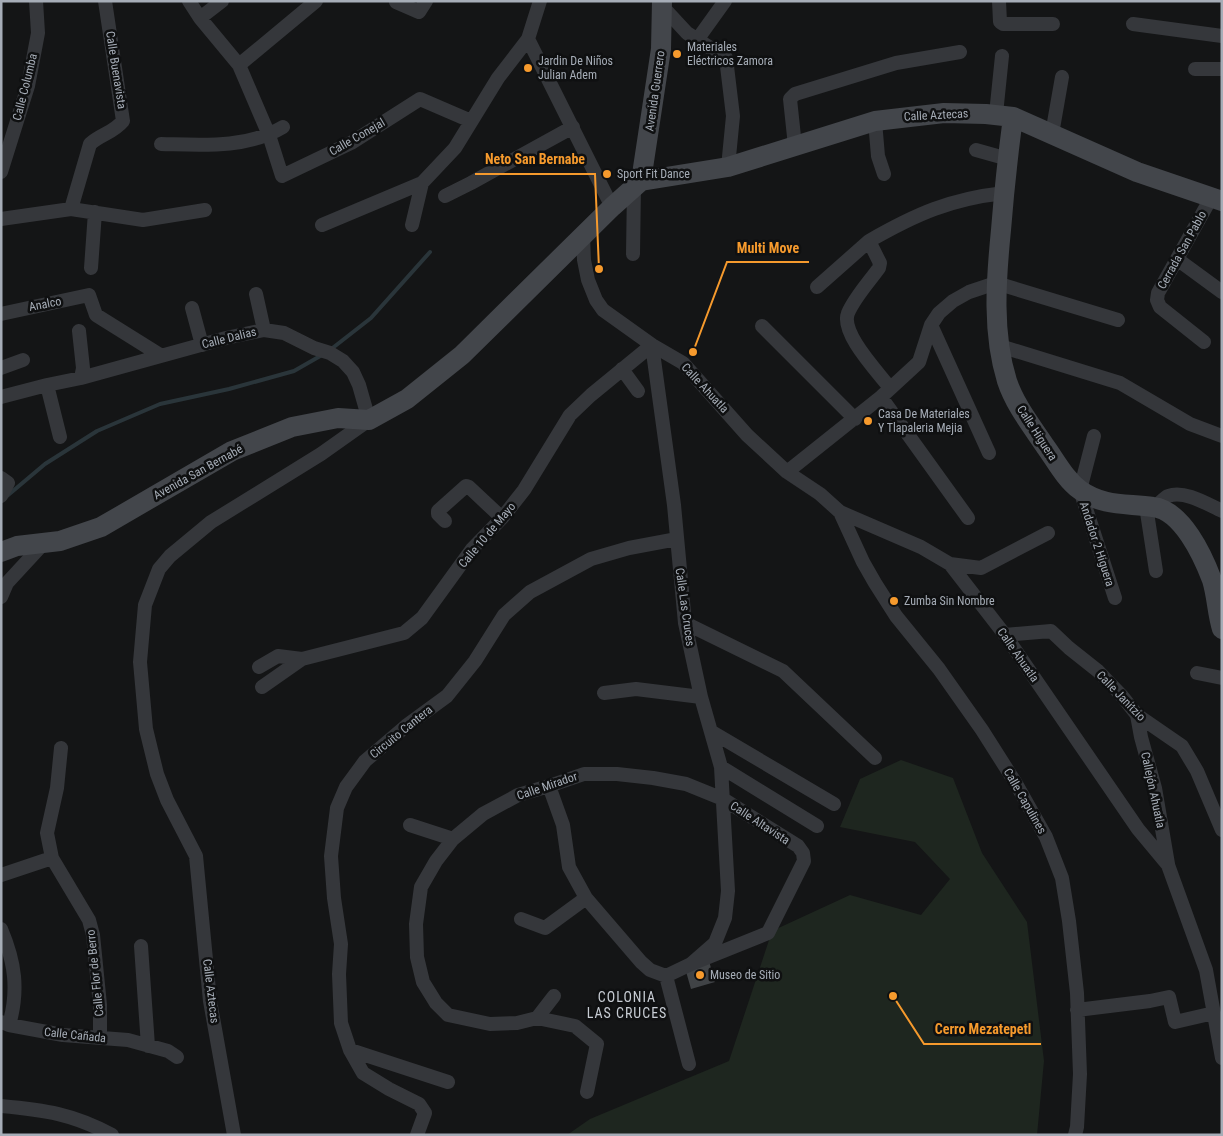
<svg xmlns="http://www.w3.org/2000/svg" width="1223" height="1136" font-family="'Roboto Condensed',sans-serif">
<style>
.green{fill:#1e261f}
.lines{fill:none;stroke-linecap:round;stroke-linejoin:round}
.stream{stroke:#2a353a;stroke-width:4}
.building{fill:#404346}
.street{stroke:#35373b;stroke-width:14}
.secondary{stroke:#43464b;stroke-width:20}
.poi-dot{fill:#f69a2d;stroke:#0f1011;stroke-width:2}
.labels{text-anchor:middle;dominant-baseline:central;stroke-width:5;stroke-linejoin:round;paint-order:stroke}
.poi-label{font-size:12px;fill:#a6adb7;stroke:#0f1011;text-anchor:start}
.street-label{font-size:12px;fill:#a6adb7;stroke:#0f1011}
.neighbourhood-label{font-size:14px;letter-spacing:1px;fill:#c7ccd3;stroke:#0f1011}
.leader{fill:none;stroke:#f69a2d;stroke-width:2}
.callout-dot{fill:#f69a2d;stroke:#0f1011;stroke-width:2}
.callout-label{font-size:14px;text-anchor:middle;font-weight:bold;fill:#f69a2d;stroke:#0f1011;stroke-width:5;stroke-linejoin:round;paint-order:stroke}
</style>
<rect width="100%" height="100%" fill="#141516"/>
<!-- green -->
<path class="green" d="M 901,760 L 953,778 L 982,853 L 1027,922 L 1044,1061 L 1037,1135 L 567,1135 L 590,1119 L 729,1061 L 772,931 L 850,895 L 921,915 L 950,879 L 915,842 L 840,827 L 860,779 Z"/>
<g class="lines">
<!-- stream -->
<path class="stream" d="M 330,350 L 371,318 L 430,252
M 7,496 L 45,464 L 97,431 L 160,404 L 229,389 L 294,371 L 322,355"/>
</g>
<!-- building -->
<path class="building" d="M 709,961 L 715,982 L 691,989 L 685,968 Z"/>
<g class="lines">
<!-- street -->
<path class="street" d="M 189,1 L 200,18 L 239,65 L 269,135 L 282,176 L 351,143 L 420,99 L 471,121
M 999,1 L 1000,22 L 1003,24 L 1053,24
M 396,2 L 419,12 L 426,1
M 662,6 L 687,33 L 726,58 L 733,116 L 728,167
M 200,18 L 222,1
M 1133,24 L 1222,36
M 528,39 L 612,207
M 697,40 L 725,1
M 239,65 L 316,1
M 1195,69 L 1222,69
M 996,114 L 1002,56
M 875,121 L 878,156 L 884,174
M 1052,134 L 1062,77
M 161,144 C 202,145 246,149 283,127
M 795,146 L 790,99 L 795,94 L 896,63 L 960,52
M 976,150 L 1008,159
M 1,172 L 28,86 L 38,33 L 36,1
M 445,196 L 471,183 L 573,127
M 71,209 L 90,144 C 101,134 113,133 123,121 L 105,1
M 1,219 L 71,209 L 143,220 L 205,210
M 322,225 L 422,183 L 455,148 L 498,78 L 528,39 L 540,1
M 412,225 L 422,183
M 583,236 L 584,260 L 588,280 L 596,300 L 603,310 L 652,345 L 683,363 L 747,435 L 787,472 L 820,494 L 840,512 L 921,547 L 950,564 L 1005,635 L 1138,829 L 1168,865 L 1206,970 L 1222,1058
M 633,254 L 634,187
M 1177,259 L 1222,292
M 91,268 L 95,212
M 817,287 L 869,241
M 256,294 L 264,330
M 192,308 L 202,345
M 1,314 L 89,295 L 96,315 L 160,355
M 931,325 L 989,453
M 762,326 L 855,419
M 79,331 L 83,368 L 81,378
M 1204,342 L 1160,307 L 1157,300 L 1158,293 L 1211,198
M 652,345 L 674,505 L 685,623 L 701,697 L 721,767 L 728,891 L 725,918 L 715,943 L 691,964 L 666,976
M 1000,346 L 1120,383 L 1190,424 L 1222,436
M 1,368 L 23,360
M 622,369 L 638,391
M 47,385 L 60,437
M 890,388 C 878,372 840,333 848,313 C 855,297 869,282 879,268 L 880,263 L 869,241 C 916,214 950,199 1004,193
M 1,397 L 47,385 L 81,378 L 226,338 L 264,330 L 284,333 L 314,348 L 330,353 L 343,361 L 353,372 L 359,385 L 369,420 L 321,454 L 211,522 L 170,556 L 159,569 L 145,605 L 140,662 L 146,729 L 157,774 L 167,800 L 196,856 L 210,1001 L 234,1135
M 881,397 L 968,518
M 1094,436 L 1080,490 L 1115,598
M 787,472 L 881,397 L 919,362 L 931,325 L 939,313 L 953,301 L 969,292 L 996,283 L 1118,320
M 1,478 L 8,483 L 1,496
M 1146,506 L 1156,571
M 1155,507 C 1159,504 1164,498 1168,496 C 1185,490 1207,504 1222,511
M 840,512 L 863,562 L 875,583 L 896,616 L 939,669 L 982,730 L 1015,782 L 1046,837 L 1062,878 L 1069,921 L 1077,993 L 1080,1074 L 1077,1127 L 1075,1135
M 445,521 L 438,514 L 438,511 L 466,486 L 469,487 L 502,518
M 950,564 L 981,568 L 1048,533
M 1,597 L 7,583 L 43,544
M 685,623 L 783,671 L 875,758
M 1005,635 L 1051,631 L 1069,648 L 1098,671 L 1122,696 L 1137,715 L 1182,746 L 1197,771 L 1222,830
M 259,667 L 278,656 L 302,659
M 1197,673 L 1222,678
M 262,687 L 302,659 L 404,633 L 422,618 L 472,549 L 502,518 L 524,490 L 570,415 L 591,395 L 652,345
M 604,693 L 636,689 L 701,697
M 1137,715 L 1141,737 L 1155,788 L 1168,864
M 712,732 L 834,804
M 61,748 L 57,788 L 47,833 L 52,858 L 89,920 L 93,935 L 100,1005 L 100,1038
M 721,767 L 817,826
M 549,786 L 563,825 L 569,867 L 586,898 L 641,962 L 650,970 L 666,976
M 410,825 L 453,839
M 1,875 L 52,858
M 521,919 L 545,928 L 586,898
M 1,929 C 15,962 19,990 9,1025
M 141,946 L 148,1046
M 666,976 L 689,1064
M 1077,1010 L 1150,1001 L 1169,997 L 1175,1022 L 1214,1013
M 537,1018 L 554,996
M 1,1022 L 9,1025 L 63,1035 L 128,1040 L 168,1051 L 177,1057
M 350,1050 L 448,1082
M 587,1092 L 597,1044 L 575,1026 L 537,1018 L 517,1023 L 490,1024 L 448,1015 L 436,1003 L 423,982 L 417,957 L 416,924 L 421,887 L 436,861 L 453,839 L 483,814 L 518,795 L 549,786 L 584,774 L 617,774 L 653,778 L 686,784 L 723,799 L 798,846 L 803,853 L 804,861 L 768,933 L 691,964
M 1,1106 C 45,1110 73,1114 112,1135
M 417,1135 L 425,1113 L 419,1104 L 389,1089 L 363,1073 L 350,1050 L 341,1023 L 339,974 L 341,944 L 334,898 L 331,856 L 337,808 L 346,787 L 365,761 L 406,726 L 447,696 L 475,661 L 504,615 L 530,592 L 591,559 L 629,548 L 677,539"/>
<!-- secondary -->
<path class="secondary" d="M 1013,117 C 1008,155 1004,192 1001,230 C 996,280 992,333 1007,381 C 1015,405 1031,425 1045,446 C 1056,461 1065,479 1080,490 C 1104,507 1127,503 1153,507 C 1182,510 1203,556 1212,580 C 1217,596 1217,613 1222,629
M 641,181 L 728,167 L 875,121 L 944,113 L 986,114 L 1013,117 L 1137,172 L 1222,201
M 641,181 L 661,49 L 662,1
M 1,552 L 17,546 L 60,541 L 101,527 L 232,451 L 292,427 L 338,418 L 369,420 L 407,399 L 462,355 L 612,207 L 641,181"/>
</g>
<!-- markers -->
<g class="poi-dot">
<circle cx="677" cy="54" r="5"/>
<circle cx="528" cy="68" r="5"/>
<circle cx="607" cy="174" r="5"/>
<circle cx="868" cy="421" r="5"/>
<circle cx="894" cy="601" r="5"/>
<circle cx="700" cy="975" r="5"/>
</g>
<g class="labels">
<!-- poi labels -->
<g class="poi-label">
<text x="687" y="47">Materiales<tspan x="687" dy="14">Eléctricos Zamora</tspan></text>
<text x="538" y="61">Jardin De Niños<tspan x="538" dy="14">Julian Adem</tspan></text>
<text x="617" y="174">Sport Fit Dance</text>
<text x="878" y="414">Casa De Materiales<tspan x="878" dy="14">Y Tlapaleria Mejia</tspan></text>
<text x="904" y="601">Zumba Sin Nombre</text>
<text x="710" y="975">Museo de Sitio</text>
</g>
<!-- street labels -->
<g class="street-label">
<text transform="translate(116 70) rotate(81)">Calle Buenavista</text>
<text transform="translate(25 87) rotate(-76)">Calle Columba</text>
<text transform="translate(655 91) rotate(-82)">Avenida Guerrero</text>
<text transform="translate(936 115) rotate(-3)">Calle Aztecas</text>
<text transform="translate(357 137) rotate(-30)">Calle Conejal</text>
<text transform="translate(1182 250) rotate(-61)">Cerrada San Pablo</text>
<text transform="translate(45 304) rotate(-11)">Analco</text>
<text transform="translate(229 338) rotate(-14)">Calle Dalias</text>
<text transform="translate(705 388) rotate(47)">Calle Ahuatla</text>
<text transform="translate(1037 433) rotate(57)">Calle Higuera</text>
<text transform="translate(198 472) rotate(-29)">Avenida San Bernabé</text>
<text transform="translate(487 535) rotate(-50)">Calle 10 de Mayo</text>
<text transform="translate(1097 544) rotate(72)">Andador 2 Higuera</text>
<text transform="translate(685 607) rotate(82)">Calle Las Cruces</text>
<text transform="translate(1018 655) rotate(55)">Calle Ahuatla</text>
<text transform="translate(1121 696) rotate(46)">Calle Janitzio</text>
<text transform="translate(401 732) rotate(-39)">Circuito Cantera</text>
<text transform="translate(547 786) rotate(-19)">Calle Mirador</text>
<text transform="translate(1153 790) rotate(78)">Callejón Ahuatla</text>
<text transform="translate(1025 801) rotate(60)">Calle Capulines</text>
<text transform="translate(760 823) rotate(33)">Calle Altavista</text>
<text transform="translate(95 973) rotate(-96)">Calle Flor de Berro</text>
<text transform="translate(211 991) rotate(83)">Calle Aztecas</text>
<text transform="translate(75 1035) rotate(6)">Calle Cañada</text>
</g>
<!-- neighbourhood labels -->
<g class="neighbourhood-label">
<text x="627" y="997">COLONIA<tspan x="627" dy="16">LAS CRUCES</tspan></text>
</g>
</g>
<!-- callouts -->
<path class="leader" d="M599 269L595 174H475M693 352L727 262H809M893 996L924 1044H1041"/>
<g class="callout-dot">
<circle cx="599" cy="269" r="5"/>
<circle cx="693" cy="352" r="5"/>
<circle cx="893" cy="996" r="5"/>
</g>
<g class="callout-label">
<text x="535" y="164">Neto San Bernabe</text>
<text x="768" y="253">Multi Move</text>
<text x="983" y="1034">Cerro Mezatepetl</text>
</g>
<!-- border -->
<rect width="1223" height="1136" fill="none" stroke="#a6adb7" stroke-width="5"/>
</svg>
